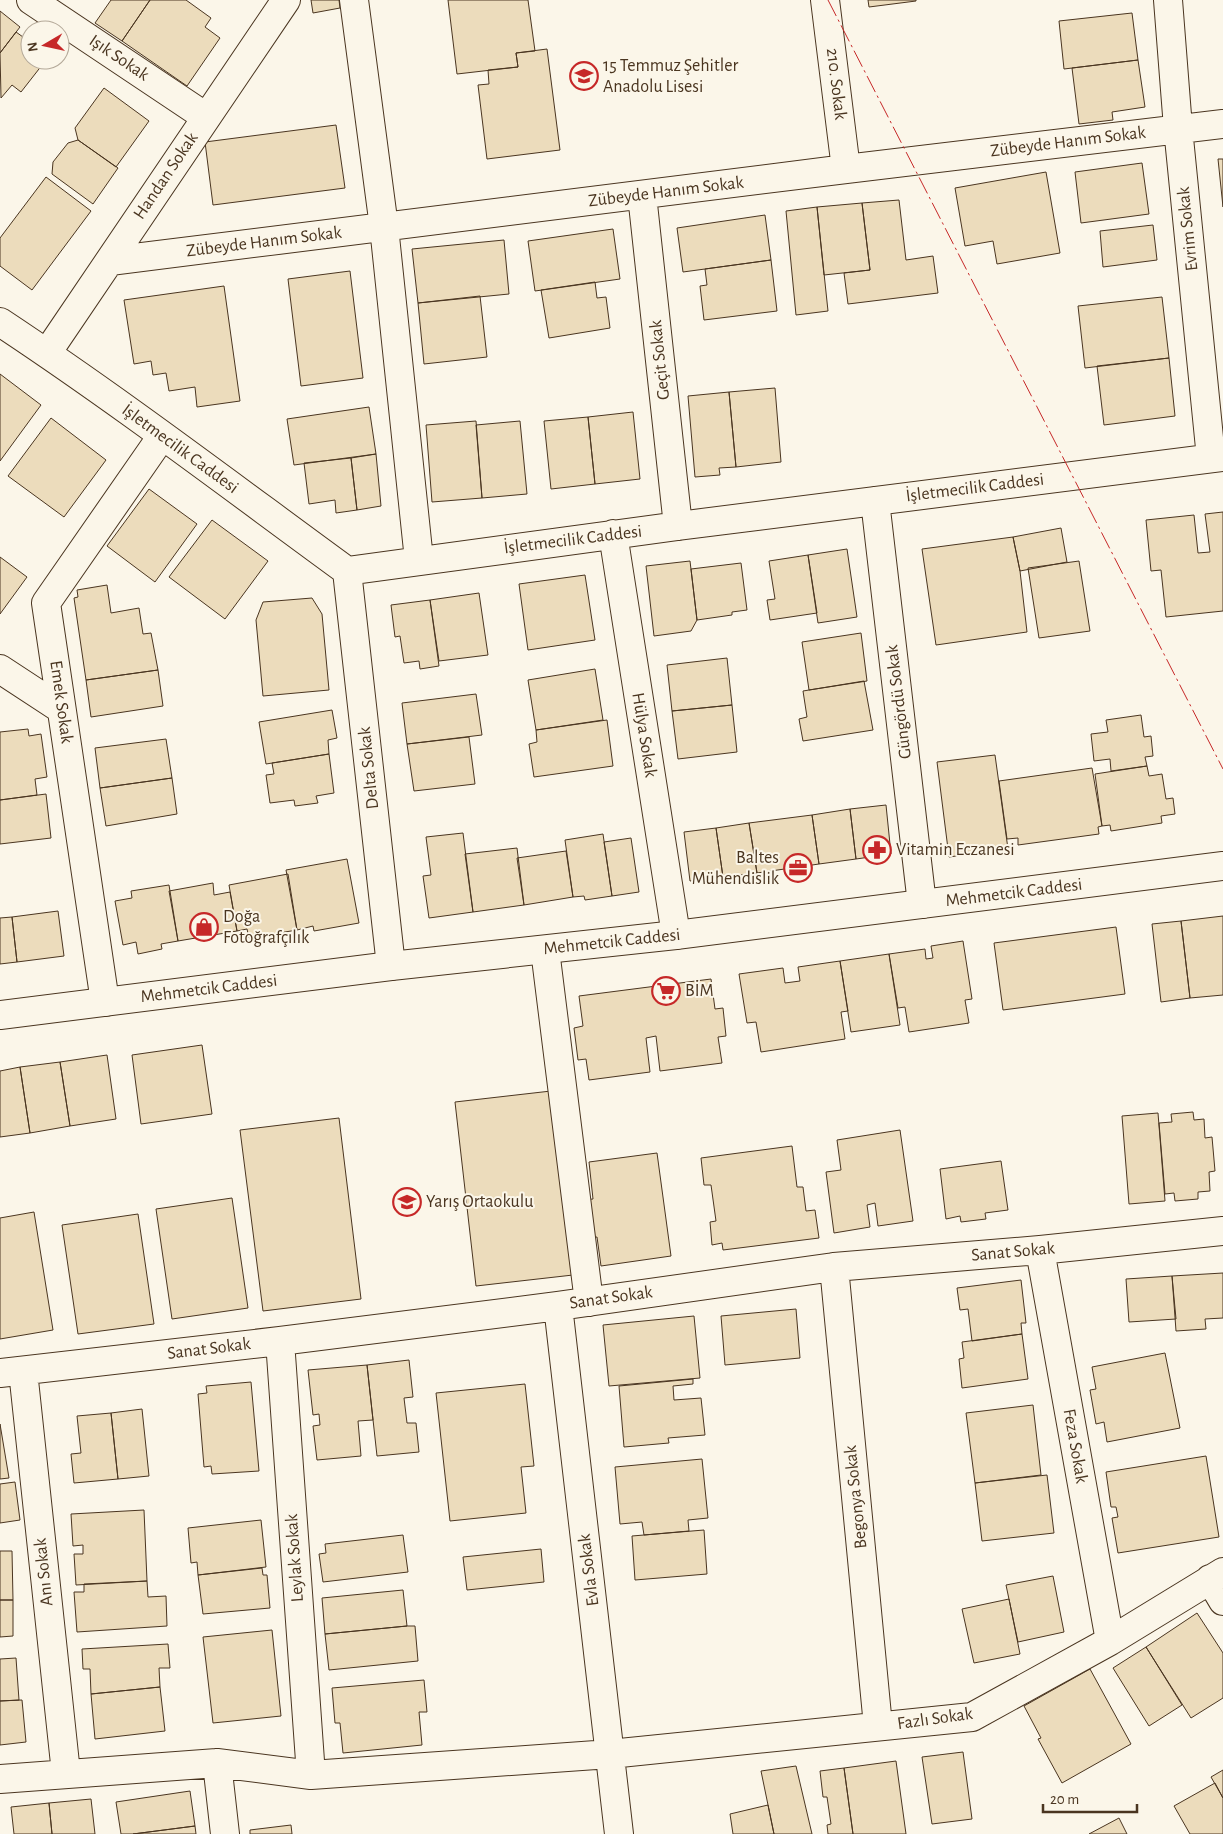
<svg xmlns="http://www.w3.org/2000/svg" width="1223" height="1834" font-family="'Alegreya Sans',sans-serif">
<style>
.building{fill:#ecdcbc;stroke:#4a3520}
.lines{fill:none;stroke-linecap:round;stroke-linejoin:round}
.street-casing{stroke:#4a3520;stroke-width:30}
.secondary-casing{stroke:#4a3520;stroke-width:30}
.street{stroke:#fbf6e9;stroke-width:28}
.secondary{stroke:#fbf6e9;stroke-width:28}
.power{stroke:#c62828;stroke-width:1;stroke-dasharray:18 4 2.5 4;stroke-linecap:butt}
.labels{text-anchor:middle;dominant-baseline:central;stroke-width:4;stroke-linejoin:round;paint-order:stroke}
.street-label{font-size:18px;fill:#4a3520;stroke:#fbf6e9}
.poi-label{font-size:18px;fill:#4a3520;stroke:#fbf6e9;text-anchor:start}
</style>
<rect width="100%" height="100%" fill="#fbf6e9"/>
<!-- building -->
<path class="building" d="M 111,0 L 150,0 L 122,41 L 95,23 Z
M 150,0 L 186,0 L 211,18 L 205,27 L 220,38 L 187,86 L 122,41 Z
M 311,0 L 339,0 L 340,8 L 313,13 Z
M 448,0 L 528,0 L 535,51 L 516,53 L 518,67 L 457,74 Z
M 868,0 L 916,0 L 916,1 L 869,7 Z
M 0,11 L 20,27 L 0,53 Z
M 1132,13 L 1138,60 L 1064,69 L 1059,21 Z
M 16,32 L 30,42 L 30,60 L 46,60 L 21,92 L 12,85 L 1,98 L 0,53 Z
M 547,49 L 560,150 L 487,159 L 478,85 L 489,84 L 488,70 L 518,67 L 516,53 Z
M 1138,60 L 1145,107 L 1112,112 L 1113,120 L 1079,124 L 1072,68 Z
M 104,88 L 149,121 L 116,167 L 78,140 L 75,128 Z
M 336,125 L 345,188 L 213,205 L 205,142 Z
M 78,140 L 118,168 L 93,204 L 52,174 L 53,162 L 68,143 Z
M 1218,159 L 1223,159 L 1223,207 Z
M 1142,163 L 1149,214 L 1081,223 L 1075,172 Z
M 1046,172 L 1060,253 L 997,264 L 993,241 L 965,246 L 955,188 Z
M 46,177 L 91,211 L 32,290 L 0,266 L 0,238 Z
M 899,200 L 906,260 L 933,256 L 938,293 L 848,304 L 844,273 L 870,270 L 862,203 Z
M 862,203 L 870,270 L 824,275 L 817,207 Z
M 817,207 L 828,311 L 796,315 L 786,211 Z
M 765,215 L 771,260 L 683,272 L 677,228 Z
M 1153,225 L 1157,260 L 1103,267 L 1100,231 Z
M 613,229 L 620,279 L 535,291 L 528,241 Z
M 504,240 L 509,294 L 418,303 L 412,249 Z
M 771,260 L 777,311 L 704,320 L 700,286 L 707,285 L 705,269 Z
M 350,271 L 363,378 L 301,386 L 288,279 Z
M 595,282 L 597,298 L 606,297 L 610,328 L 549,338 L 541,290 Z
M 224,286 L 240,401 L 197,407 L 195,387 L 169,391 L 166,373 L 153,375 L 151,361 L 134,364 L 124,300 Z
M 480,296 L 487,357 L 424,364 L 418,303 Z
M 1162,297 L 1169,358 L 1085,368 L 1078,306 Z
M 1169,358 L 1175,416 L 1104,425 L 1097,366 Z
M 0,374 L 41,405 L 0,461 Z
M 775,388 L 781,462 L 736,467 L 729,392 Z
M 729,392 L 736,467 L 719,468 L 720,475 L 695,477 L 688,396 Z
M 369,407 L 376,454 L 294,465 L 287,419 Z
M 633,412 L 640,479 L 595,484 L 588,417 Z
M 588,417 L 595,484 L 551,489 L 544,421 Z
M 51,418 L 106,460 L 64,517 L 8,476 Z
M 476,421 L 482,498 L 432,502 L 426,425 Z
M 520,421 L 527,494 L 482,498 L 476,425 Z
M 376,454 L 381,506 L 357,510 L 351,458 Z
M 351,458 L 357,510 L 336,513 L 335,500 L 309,504 L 304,463 Z
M 149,489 L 197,524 L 155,582 L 107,546 Z
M 1223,512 L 1223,611 L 1166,617 L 1161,570 L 1151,571 L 1146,520 L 1194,515 L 1198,553 L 1210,552 L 1205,514 Z
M 212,520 L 268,561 L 225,619 L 169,577 Z
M 1061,528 L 1067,562 L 1020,571 L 1013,537 Z
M 1013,537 L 1020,571 L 1027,632 L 936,645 L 922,549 Z
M 847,549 L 857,617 L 818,623 L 808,555 Z
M 808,555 L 817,613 L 770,620 L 767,600 L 775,599 L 769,561 Z
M 0,557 L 27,577 L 0,614 Z
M 690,561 L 697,620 L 691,631 L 654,636 L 646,566 Z
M 1079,561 L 1090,631 L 1039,638 L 1028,568 Z
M 741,563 L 747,610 L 732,612 L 732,615 L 697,620 L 691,569 Z
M 585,575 L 595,640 L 528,650 L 519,584 Z
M 107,585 L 111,613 L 139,608 L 143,634 L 151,633 L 158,670 L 86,680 L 74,598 L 78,597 L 77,590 Z
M 479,593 L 488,655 L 439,661 L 430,600 Z
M 312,598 L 322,614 L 329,690 L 263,696 L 256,620 L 263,602 Z
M 430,600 L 439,666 L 420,669 L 419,661 L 404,663 L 400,636 L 395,637 L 391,605 Z
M 861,633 L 867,681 L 809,690 L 802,642 Z
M 727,658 L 732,705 L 672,711 L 667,665 Z
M 595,669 L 603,720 L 536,730 L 528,680 Z
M 158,670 L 163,706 L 91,717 L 86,680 Z
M 864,681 L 873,730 L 803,741 L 799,719 L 807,717 L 803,691 Z
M 476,694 L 482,735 L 407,744 L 402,703 Z
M 732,705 L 737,752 L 678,759 L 672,711 Z
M 332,710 L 337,738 L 328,740 L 329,754 L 266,764 L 259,722 Z
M 1141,715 L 1144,737 L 1151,736 L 1153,756 L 1145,757 L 1147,766 L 1111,771 L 1110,759 L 1094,761 L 1091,734 L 1108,732 L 1106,720 Z
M 607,720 L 613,766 L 534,777 L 529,744 L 537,742 L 536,730 Z
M 28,729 L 29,736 L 41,734 L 47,777 L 35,779 L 37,795 L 0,800 L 0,732 Z
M 469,737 L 475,784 L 414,791 L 407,744 Z
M 166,739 L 172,778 L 100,788 L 95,748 Z
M 329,754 L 334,793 L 316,796 L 318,803 L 295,806 L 294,800 L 270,803 L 266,775 L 274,774 L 272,763 Z
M 995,755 L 1008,849 L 949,857 L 937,762 Z
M 1147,766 L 1149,776 L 1162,774 L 1166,799 L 1173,798 L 1175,814 L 1161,816 L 1162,823 L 1111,831 L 1110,825 L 1102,826 L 1095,774 Z
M 1092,768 L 1102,826 L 1098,827 L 1099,834 L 1018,845 L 1018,838 L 1007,839 L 999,781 Z
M 172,778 L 177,814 L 106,826 L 100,788 Z
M 46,794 L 51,838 L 0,844 L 0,800 Z
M 886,805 L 891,854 L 856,859 L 850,809 Z
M 850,809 L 856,859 L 819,864 L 812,815 Z
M 812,815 L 819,864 L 757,873 L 749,823 Z
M 749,823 L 757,873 L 723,877 L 716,828 Z
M 716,828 L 723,877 L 690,881 L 684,832 Z
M 463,833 L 473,912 L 429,918 L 423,876 L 431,875 L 426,837 Z
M 603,834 L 612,896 L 585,900 L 584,896 L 573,897 L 565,840 Z
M 631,838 L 639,892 L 612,896 L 604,842 Z
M 517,848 L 524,905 L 473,912 L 465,854 Z
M 566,851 L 573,897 L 524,905 L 517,858 Z
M 347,859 L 359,923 L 314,931 L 313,926 L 297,930 L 286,870 Z
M 288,874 L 297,930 L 249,938 L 247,929 L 237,931 L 229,885 Z
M 213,883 L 214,895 L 230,892 L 237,931 L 178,941 L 169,891 Z
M 169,885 L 178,941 L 161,944 L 162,949 L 138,954 L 136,942 L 123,945 L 115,901 L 132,898 L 131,891 Z
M 58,911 L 64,956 L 17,962 L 12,917 Z
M 1223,916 L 1223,995 L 1190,998 L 1181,921 Z
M 12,917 L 17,962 L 0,964 L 0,918 Z
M 1181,921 L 1190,998 L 1161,1002 L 1152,924 Z
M 1116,927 L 1125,994 L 1003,1010 L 994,943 Z
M 963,941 L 972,999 L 965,1000 L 969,1023 L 909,1032 L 905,1007 L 898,1008 L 889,954 L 925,949 L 926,959 L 933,958 L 931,946 Z
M 889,954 L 900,1025 L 851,1032 L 840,961 Z
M 840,961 L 848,1011 L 841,1012 L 845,1039 L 761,1052 L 756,1022 L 747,1023 L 739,974 L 783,968 L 785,983 L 800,981 L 798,967 Z
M 711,979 L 715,1009 L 723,1008 L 726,1036 L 718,1037 L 722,1063 L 660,1071 L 656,1036 L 646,1038 L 650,1072 L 589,1080 L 586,1059 L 578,1060 L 574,1028 L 583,1026 L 579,996 Z
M 202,1045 L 212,1114 L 141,1124 L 132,1055 Z
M 107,1055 L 116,1119 L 70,1126 L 60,1062 Z
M 60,1062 L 70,1126 L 30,1133 L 20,1067 Z
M 20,1067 L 30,1133 L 0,1137 L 0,1071 Z
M 551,1091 L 573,1275 L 476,1286 L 455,1102 Z
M 1193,1112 L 1194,1120 L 1204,1119 L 1205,1138 L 1212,1137 L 1215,1171 L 1209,1172 L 1210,1191 L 1198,1192 L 1198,1199 L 1175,1201 L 1174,1193 L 1165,1194 L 1159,1123 L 1172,1122 L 1171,1114 Z
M 1158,1113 L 1165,1201 L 1129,1204 L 1122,1116 Z
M 339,1118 L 361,1299 L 263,1311 L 240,1130 Z
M 900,1130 L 913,1221 L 878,1226 L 875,1203 L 867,1205 L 870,1227 L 834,1233 L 826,1172 L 841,1170 L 837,1140 Z
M 792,1146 L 797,1187 L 803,1187 L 806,1211 L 815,1210 L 819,1238 L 723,1250 L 722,1243 L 712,1245 L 710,1222 L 716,1221 L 711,1185 L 704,1185 L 701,1158 Z
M 657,1153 L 671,1256 L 601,1266 L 597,1237 L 588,1238 L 583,1200 L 593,1199 L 589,1162 Z
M 1001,1161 L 1008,1210 L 985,1213 L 986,1219 L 961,1222 L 960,1216 L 946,1219 L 940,1169 Z
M 232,1198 L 248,1308 L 172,1319 L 156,1209 Z
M 34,1212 L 53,1330 L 0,1339 L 0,1218 Z
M 138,1214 L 154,1324 L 78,1334 L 62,1225 Z
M 1223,1273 L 1223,1318 L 1205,1319 L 1206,1329 L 1176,1331 L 1172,1276 Z
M 1172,1276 L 1176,1319 L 1129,1322 L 1126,1279 Z
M 1021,1280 L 1026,1323 L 1021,1323 L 1022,1334 L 972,1341 L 968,1309 L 960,1310 L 957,1288 Z
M 796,1309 L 800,1358 L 725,1365 L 721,1316 Z
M 694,1316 L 700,1378 L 609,1386 L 603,1325 Z
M 1022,1334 L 1028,1379 L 962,1388 L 959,1359 L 964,1358 L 962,1342 Z
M 1165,1353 L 1180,1428 L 1107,1442 L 1104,1422 L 1096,1424 L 1090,1390 L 1096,1389 L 1092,1367 Z
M 409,1360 L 413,1397 L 404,1398 L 407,1423 L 416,1423 L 419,1452 L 377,1456 L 367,1365 Z
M 367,1365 L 373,1420 L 358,1421 L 361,1456 L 317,1460 L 313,1426 L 320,1425 L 319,1414 L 313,1415 L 308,1370 Z
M 693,1379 L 693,1384 L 673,1386 L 674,1400 L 701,1398 L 705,1435 L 668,1438 L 669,1443 L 624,1447 L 619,1386 Z
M 251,1382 L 259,1471 L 212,1474 L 211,1466 L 204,1467 L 198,1394 L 207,1393 L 206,1386 Z
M 525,1384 L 534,1466 L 521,1467 L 526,1513 L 450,1521 L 436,1393 Z
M 1033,1405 L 1041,1475 L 975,1483 L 966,1413 Z
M 142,1409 L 149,1476 L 118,1479 L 111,1413 Z
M 111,1413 L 118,1479 L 74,1483 L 71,1454 L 81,1453 L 77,1416 Z
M 0,1424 L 9,1478 L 0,1479 Z
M 1206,1456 L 1219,1537 L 1118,1553 L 1112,1518 L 1118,1517 L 1116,1507 L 1111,1507 L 1106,1472 Z
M 702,1459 L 708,1518 L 688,1520 L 689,1531 L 644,1535 L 642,1522 L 620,1524 L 615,1467 Z
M 1047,1475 L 1054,1533 L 982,1541 L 975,1483 Z
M 15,1482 L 20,1520 L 0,1523 L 0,1484 Z
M 144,1510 L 147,1581 L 76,1585 L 74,1554 L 83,1554 L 83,1545 L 73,1546 L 71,1514 Z
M 261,1520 L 266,1567 L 198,1575 L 197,1562 L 191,1563 L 188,1528 Z
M 704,1530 L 707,1574 L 635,1580 L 632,1536 Z
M 403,1535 L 408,1572 L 323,1582 L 319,1554 L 326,1553 L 325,1544 Z
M 541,1549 L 544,1582 L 467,1590 L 463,1557 Z
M 0,1551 L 12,1551 L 13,1600 L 0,1600 Z
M 262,1568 L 263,1575 L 267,1575 L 270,1608 L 203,1614 L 198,1575 Z
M 1053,1576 L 1064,1632 L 1018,1642 L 1006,1585 Z
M 147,1581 L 148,1597 L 166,1596 L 167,1626 L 77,1632 L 74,1592 L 84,1592 L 84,1584 Z
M 403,1590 L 407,1626 L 325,1634 L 322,1598 Z
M 1009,1599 L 1020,1654 L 974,1663 L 962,1609 Z
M 0,1600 L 13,1600 L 13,1636 L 0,1637 Z
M 1197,1613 L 1223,1653 L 1223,1698 L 1191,1718 L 1146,1647 Z
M 407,1626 L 415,1626 L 418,1661 L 329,1670 L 325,1634 Z
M 272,1630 L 281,1716 L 213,1723 L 203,1637 Z
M 168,1644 L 170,1668 L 159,1668 L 160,1687 L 91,1694 L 90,1669 L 83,1669 L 82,1649 Z
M 1146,1647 L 1182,1705 L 1149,1726 L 1113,1668 Z
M 16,1658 L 19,1700 L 0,1701 L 0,1659 Z
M 1090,1669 L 1131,1744 L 1062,1783 L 1038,1739 L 1041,1738 L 1024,1706 Z
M 424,1680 L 427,1712 L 419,1712 L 422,1745 L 343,1753 L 340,1723 L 335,1723 L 332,1688 Z
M 160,1687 L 165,1731 L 95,1739 L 91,1694 Z
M 22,1700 L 26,1742 L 0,1745 L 0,1701 Z
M 963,1752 L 972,1819 L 932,1824 L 922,1757 Z
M 896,1761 L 906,1834 L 853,1834 L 844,1768 Z
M 796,1766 L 812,1834 L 774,1834 L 761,1771 Z
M 844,1768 L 853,1834 L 828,1834 L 827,1825 L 831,1824 L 827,1797 L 823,1797 L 820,1771 Z
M 1223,1770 L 1223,1798 L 1211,1777 Z
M 1215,1783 L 1223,1798 L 1223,1834 L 1190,1834 L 1174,1806 Z
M 190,1791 L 195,1826 L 133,1834 L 121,1834 L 116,1802 Z
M 91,1799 L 95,1834 L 52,1834 L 49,1803 Z
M 49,1803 L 52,1834 L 14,1834 L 11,1807 Z
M 768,1805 L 774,1834 L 733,1834 L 730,1814 Z
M 1119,1818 L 1127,1834 L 1089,1834 Z
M 291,1825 L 292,1834 L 250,1834 L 250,1830 Z
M 195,1826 L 196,1834 L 133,1834 Z"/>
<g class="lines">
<defs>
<path id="street" d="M 31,0 L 206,117
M 354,0 L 384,227 L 419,560
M 825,0 L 846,169
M 1168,0 L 1178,128 L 1211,458
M 642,195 L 678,526
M 110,261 L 846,169 L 1223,124
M 0,322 C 118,400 232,487 347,571 L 678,526 L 1223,457
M 47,353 L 286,0
M 875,501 L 922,904
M 613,534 L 676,935
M 347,571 L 391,966
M 0,669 L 61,709
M 545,950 L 589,1302
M 105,1002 L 46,603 L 162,436
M 1040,1250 L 1110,1641
M 834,1267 L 878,1726
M 558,1306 L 619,1834
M 280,1341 L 311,1775
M 23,1371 L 66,1773
M 0,1373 L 280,1341 L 558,1306 L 834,1267 L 1040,1250 L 1223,1231
M 1210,1579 L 1223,1601
M 217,1763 L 225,1834
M 0,1779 L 217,1763 L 311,1775 L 610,1754 L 972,1717 L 1110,1641 L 1223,1572"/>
<path id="secondary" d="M 0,1015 L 391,966 L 676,935 L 1223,866"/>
</defs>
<!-- street casing -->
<use href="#street" class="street-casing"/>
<!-- secondary casing -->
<use href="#secondary" class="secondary-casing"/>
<!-- street -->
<use href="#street" class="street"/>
<!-- secondary -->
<use href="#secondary" class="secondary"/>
<!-- power -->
<path class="power" d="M 828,0 L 1223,769"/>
</g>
<!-- icons -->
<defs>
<symbol id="school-ring" viewBox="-11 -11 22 22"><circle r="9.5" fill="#fbf6e9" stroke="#c62828" stroke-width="1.5"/><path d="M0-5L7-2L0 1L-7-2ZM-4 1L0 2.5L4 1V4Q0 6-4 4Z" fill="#c62828"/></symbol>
<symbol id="pharmacy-ring" viewBox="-11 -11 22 22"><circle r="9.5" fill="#fbf6e9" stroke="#c62828" stroke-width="1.5"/><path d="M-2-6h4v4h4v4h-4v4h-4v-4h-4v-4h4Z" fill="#c62828"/></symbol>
<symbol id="office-ring" viewBox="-11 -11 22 22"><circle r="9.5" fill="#fbf6e9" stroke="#c62828" stroke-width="1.5"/><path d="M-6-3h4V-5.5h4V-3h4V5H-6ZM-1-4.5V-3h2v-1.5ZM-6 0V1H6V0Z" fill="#c62828"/></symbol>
<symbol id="shop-ring" viewBox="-11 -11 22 22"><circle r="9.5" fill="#fbf6e9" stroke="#c62828" stroke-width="1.5"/><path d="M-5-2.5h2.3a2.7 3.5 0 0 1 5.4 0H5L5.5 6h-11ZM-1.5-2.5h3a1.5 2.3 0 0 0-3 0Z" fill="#c62828"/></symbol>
<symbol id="supermarket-ring" viewBox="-11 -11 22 22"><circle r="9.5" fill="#fbf6e9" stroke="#c62828" stroke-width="1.5"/><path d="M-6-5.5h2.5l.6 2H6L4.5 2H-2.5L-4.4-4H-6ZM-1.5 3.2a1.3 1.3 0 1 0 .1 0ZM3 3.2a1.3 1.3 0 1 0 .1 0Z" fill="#c62828"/></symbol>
</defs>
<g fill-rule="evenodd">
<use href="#school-ring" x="568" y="60" width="32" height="32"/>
<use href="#pharmacy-ring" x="861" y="834" width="32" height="32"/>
<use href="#office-ring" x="782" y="852" width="32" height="32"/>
<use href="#shop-ring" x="188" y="911" width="32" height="32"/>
<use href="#supermarket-ring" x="650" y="975" width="32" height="32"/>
<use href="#school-ring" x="391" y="1186" width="32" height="32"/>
</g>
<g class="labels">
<!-- street labels -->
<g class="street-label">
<text transform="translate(119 58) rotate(34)">Işık Sokak</text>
<text transform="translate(836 84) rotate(83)">210. Sokak</text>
<text transform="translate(1068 142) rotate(-7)">Zübeyde Hanım Sokak</text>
<text transform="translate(166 176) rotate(-56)">Handan Sokak</text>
<text transform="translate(666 192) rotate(-7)">Zübeyde Hanım Sokak</text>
<text transform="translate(1188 229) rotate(-96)">Evrim Sokak</text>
<text transform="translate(264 242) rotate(-7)">Zübeyde Hanım Sokak</text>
<text transform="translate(660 360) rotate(-96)">Geçit Sokak</text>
<text transform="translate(180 449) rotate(36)">İşletmecilik Caddesi</text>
<text transform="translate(975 488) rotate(-7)">İşletmecilik Caddesi</text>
<text transform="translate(573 540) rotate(-7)">İşletmecilik Caddesi</text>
<text transform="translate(61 702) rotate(82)">Emek Sokak</text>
<text transform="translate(899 702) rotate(-97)">Güngördü Sokak</text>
<text transform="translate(644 735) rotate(81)">Hülya Sokak</text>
<text transform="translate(369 768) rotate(-96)">Delta Sokak</text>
<text transform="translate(1014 893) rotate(-7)">Mehmetcik Caddesi</text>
<text transform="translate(612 942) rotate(-6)">Mehmetcik Caddesi</text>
<text transform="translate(209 989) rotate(-7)">Mehmetcik Caddesi</text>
<text transform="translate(1013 1252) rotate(-5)">Sanat Sokak</text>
<text transform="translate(611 1298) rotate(-8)">Sanat Sokak</text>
<text transform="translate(209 1349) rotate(-7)">Sanat Sokak</text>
<text transform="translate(1075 1446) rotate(80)">Feza Sokak</text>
<text transform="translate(856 1497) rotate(-96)">Begonya Sokak</text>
<text transform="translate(295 1558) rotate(-94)">Leylak Sokak</text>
<text transform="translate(589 1570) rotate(-97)">Evla Sokak</text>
<text transform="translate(44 1572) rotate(-96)">Anı Sokak</text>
<text transform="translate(935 1719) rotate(-8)">Fazlı Sokak</text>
</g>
<!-- poi labels -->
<g class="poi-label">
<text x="603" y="66">15 Temmuz Şehitler<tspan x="603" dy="21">Anadolu Lisesi</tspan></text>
<text x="896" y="850">Vitamin Eczanesi</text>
<text x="779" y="858" text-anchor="end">Baltes<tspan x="779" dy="21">Mühendislik</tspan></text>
<text x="223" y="917">Doğa<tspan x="223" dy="21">Fotoğrafçılık</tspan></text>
<text x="685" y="991">BİM</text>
<text x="426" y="1202">Yarış Ortaokulu</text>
</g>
</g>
<!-- north arrow -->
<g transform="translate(45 45) rotate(261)"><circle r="24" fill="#fbf6e9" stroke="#b4a999"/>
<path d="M0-4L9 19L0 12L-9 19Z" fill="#c62828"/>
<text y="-8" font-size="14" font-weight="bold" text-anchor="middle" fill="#4a3520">N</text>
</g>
<!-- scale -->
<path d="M1043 1804v8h94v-8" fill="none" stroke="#4a3520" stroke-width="2.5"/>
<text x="1050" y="1804" font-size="15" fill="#4a3520" stroke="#fbf6e9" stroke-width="4" paint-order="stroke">20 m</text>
</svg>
